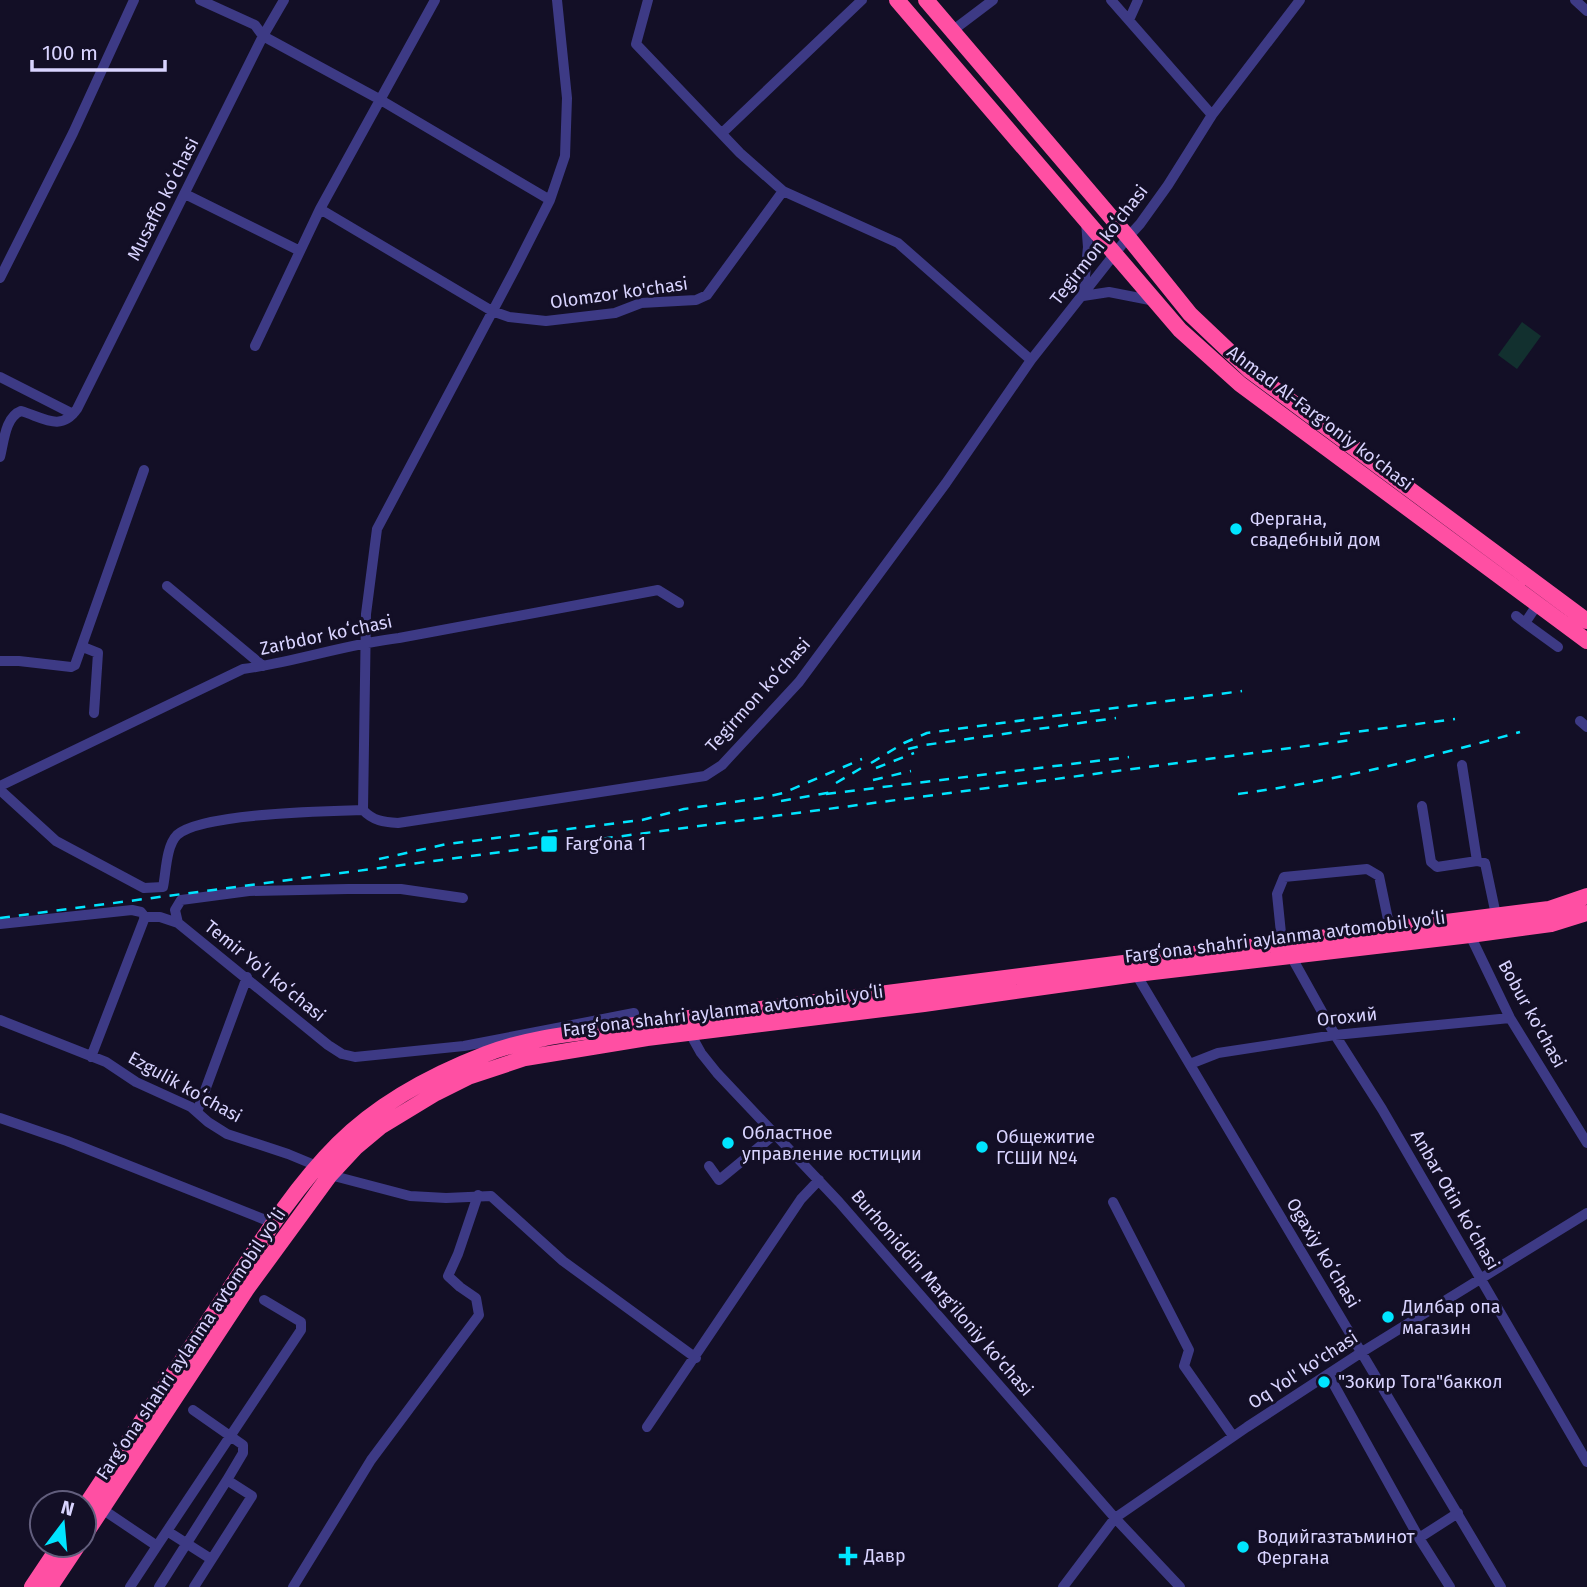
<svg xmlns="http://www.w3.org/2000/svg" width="1587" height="1587" font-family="'Fira Sans',sans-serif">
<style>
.park{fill:#12302f}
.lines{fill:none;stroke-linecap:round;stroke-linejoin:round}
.minor{stroke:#3d3a85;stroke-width:10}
.highway{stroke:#ff4fa3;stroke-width:16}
.rail{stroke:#00e5ff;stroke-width:2.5;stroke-dasharray:10 9;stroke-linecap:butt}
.poi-dot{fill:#00e5ff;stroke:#130f26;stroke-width:2.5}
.labels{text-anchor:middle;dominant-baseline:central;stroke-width:6;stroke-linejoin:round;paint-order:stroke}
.street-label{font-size:18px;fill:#d9d4ff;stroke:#130f26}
.poi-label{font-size:18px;fill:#d9d4ff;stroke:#130f26;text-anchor:start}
</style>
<rect width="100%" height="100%" fill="#130f26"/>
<!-- park -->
<path class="park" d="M 1522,322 L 1541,336 L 1517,369 L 1498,355 Z"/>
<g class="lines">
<!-- minor -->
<path class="minor" d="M 200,0 L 255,25 L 263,36 L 379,99 L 550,200
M 648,0 L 636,44 L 740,153 L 783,191 L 898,243 L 1031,360
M 1111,0 L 1212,115
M 1575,0 L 1587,11
M 1129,20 L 1138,0
M 952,31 L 993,0
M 722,133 L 862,0
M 185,194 L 300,251
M 320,209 L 492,311 L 509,317 L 546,321 L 615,313 L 641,303 L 696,300 L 707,295 L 783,191
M 1086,222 L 1088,247 L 1083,296 L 1109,292 L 1155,301
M 0,278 L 73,133 L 134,0
M 255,346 L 320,209 L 435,0
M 0,377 L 73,414
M 0,457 C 4,442 5,417 21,411 C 44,418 61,432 77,409 L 263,36 L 284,0
M 167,586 L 263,666
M 1516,616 L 1525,623 L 1537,605
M 1525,623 L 1558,647
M 83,647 L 98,653 L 94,713
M 0,661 L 19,661 L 71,667 L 75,665 L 144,470
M 1580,721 L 1587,727
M 1462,765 L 1477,861 L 1485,863 L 1496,915
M 0,786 L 243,669 C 296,662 346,644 399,638 L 658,590 L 679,603
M 0,790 L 56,841 L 144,888 L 163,887 C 166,873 166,846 177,835 C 201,813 327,811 363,810 C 373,821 384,822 398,823 L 705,776 L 722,765 L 799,682 L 946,483 L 1031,360 L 1128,237 L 1140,224 L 1168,185 L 1212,115 L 1300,0
M 1422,806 L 1431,862 L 1437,867 L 1477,861
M 363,810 L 366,614 L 377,529 L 516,267 L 550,200 L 565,156 L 567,98 L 557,0
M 463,898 L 401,889 L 348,889 L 249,891 L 181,900 L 175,910 L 178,923 L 328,1045 L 342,1054 L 355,1057 L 464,1046 L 634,1013
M 0,924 L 132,910 L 141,912 L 145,917 L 160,917 L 178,923
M 1470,935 L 1510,1018 L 1587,1143
M 1282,943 L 1277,894 L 1284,877 L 1367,869 L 1379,876 L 1390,929
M 1291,956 L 1335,1035 L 1382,1109 L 1587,1462
M 1136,974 L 1501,1587
M 0,1020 L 106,1062 L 136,1082 L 191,1107 L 208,1122 L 227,1134 L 288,1154 L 317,1166 L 330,1175 L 410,1196 L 446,1198 L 491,1196 L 563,1261 L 696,1358
M 687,1028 L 701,1053 L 717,1073 L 839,1202 L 1115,1518 L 1180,1587
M 91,1057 L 145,917
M 1190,1064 L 1218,1053 L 1335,1035 L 1510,1018
M 197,1112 L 247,977
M 0,1118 L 67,1141 L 273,1223
M 709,1166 L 719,1180 L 775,1134
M 1113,1202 L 1189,1350 L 1184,1366 L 1233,1436
M 1328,1374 L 1419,1538 L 1450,1587
M 193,1410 L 243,1445 L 243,1453 L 227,1480
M 647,1427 L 801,1199 L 819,1180
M 102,1509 L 157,1546 L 301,1330 L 301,1322 L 264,1300
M 167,1531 L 211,1559
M 1419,1538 L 1458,1513
M 130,1587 L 157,1546
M 159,1587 L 227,1480 L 252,1496 L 194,1587
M 293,1587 L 371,1460 L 479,1315 L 476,1298 L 460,1287 L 448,1276 L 458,1254 L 478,1195
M 1063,1587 L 1115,1518 L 1247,1427 L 1362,1352 L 1587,1213"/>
<!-- highway -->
<path class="highway" d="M 897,0 L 1180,330 L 1240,384 L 1587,641
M 926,0 L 1128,237 L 1190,314 L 1249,370 L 1587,621
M 84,1508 C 127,1443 170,1379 213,1314 C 252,1256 288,1194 338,1144 C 378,1104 434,1074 486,1054 C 535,1035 591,1032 642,1024 L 1549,909 L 1587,896
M 84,1536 L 246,1290 L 330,1175 L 356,1147 L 380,1127 L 436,1093 L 468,1077 L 525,1058 L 647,1038 L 924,1004 L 1136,974 L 1470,935 L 1551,924 L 1587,913
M 32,1587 L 60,1545
M 50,1587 L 78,1545"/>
<!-- rail -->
<path class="rail" d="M 1340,734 L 1455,719
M 908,749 L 925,745 L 1116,718
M 871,763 L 904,743 L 927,733 L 1242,691
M 876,768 L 914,753
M 873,780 L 911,771
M 836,783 L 863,767
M 826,794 L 1129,757
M 1238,794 C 1335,781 1427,758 1520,732
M 781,801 L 833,792
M 379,859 L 447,844 L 642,820 L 684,809 L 761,798 L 783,793 L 862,759
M 0,918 L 1352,740"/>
</g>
<!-- markers -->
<g class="poi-dot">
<circle cx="1236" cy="529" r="7"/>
<rect x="540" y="835" width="18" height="18" rx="3.5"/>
<circle cx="728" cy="1143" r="7"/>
<circle cx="982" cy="1147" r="7"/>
<circle cx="1388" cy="1317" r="7"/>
<circle cx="1324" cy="1382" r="7"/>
<circle cx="1243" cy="1547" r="7"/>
<path d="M844.5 1545.5h7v7h7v7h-7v7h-7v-7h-7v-7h7z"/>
</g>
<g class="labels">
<!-- street labels -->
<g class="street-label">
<text transform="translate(163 199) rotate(-63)">Musaffo koʻchasi</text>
<text transform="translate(1099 245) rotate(-52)">Tegirmon koʻchasi</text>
<text transform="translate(619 293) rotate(-8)">Olomzor ko'chasi</text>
<text transform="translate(1320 418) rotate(37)">Ahmad Al-Farg'oniy ko'chasi</text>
<text transform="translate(326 635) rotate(-12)">Zarbdor koʻchasi</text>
<text transform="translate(758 695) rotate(-48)">Tegirmon koʻchasi</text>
<text transform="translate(1285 937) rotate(-7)">Fargʻona shahri aylanma avtomobil yoʻli</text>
<text transform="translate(265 971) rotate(39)">Temir Yoʻl koʻchasi</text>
<text transform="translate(723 1011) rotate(-7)">Fargʻona shahri aylanma avtomobil yoʻli</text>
<text transform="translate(1532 1014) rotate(61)">Bobur ko'chasi</text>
<text transform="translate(1347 1017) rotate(-6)">Огохий</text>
<text transform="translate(185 1087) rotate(29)">Ezgulik koʻchasi</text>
<text transform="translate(1455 1200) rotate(60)">Anbar Otin koʻchasi</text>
<text transform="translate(1323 1253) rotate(59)">Ogaxiy koʻchasi</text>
<text transform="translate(942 1293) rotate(49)">Burhoniddin Marg'iloniy ko'chasi</text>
<text transform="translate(191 1344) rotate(-56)">Fargʻona shahri aylanma avtomobil yoʻli</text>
<text transform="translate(1303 1370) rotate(-33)">Oq Yol' ko'chasi</text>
</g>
<!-- poi labels -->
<g class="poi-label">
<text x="1250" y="519">Фергана,<tspan x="1250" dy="21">свадебный дом</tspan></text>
<text x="565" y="844">Farg‘ona 1</text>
<text x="742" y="1133">Областное<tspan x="742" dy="21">управление юстиции</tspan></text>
<text x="996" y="1137">Общежитие<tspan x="996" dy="21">ГСШИ №4</tspan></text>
<text x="1402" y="1307">Дилбар опа<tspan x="1402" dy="21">магазин</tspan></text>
<text x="1338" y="1382">"Зокир Тога"баккол</text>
<text x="1257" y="1537">Водийгазтаъминот<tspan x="1257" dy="21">Фергана</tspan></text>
<text x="864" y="1556">Давр</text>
</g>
</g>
<!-- north arrow -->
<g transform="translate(63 1524) rotate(16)"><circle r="33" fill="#130f26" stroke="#625e7d" stroke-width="2"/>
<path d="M0-5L12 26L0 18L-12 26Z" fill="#00e5ff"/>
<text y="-10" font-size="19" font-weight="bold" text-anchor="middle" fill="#d9d4ff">N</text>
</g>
<!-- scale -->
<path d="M32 60v10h133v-10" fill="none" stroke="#d9d4ff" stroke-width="3.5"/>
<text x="42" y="60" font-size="21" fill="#d9d4ff" stroke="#130f26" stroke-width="5" paint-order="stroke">100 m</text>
</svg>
